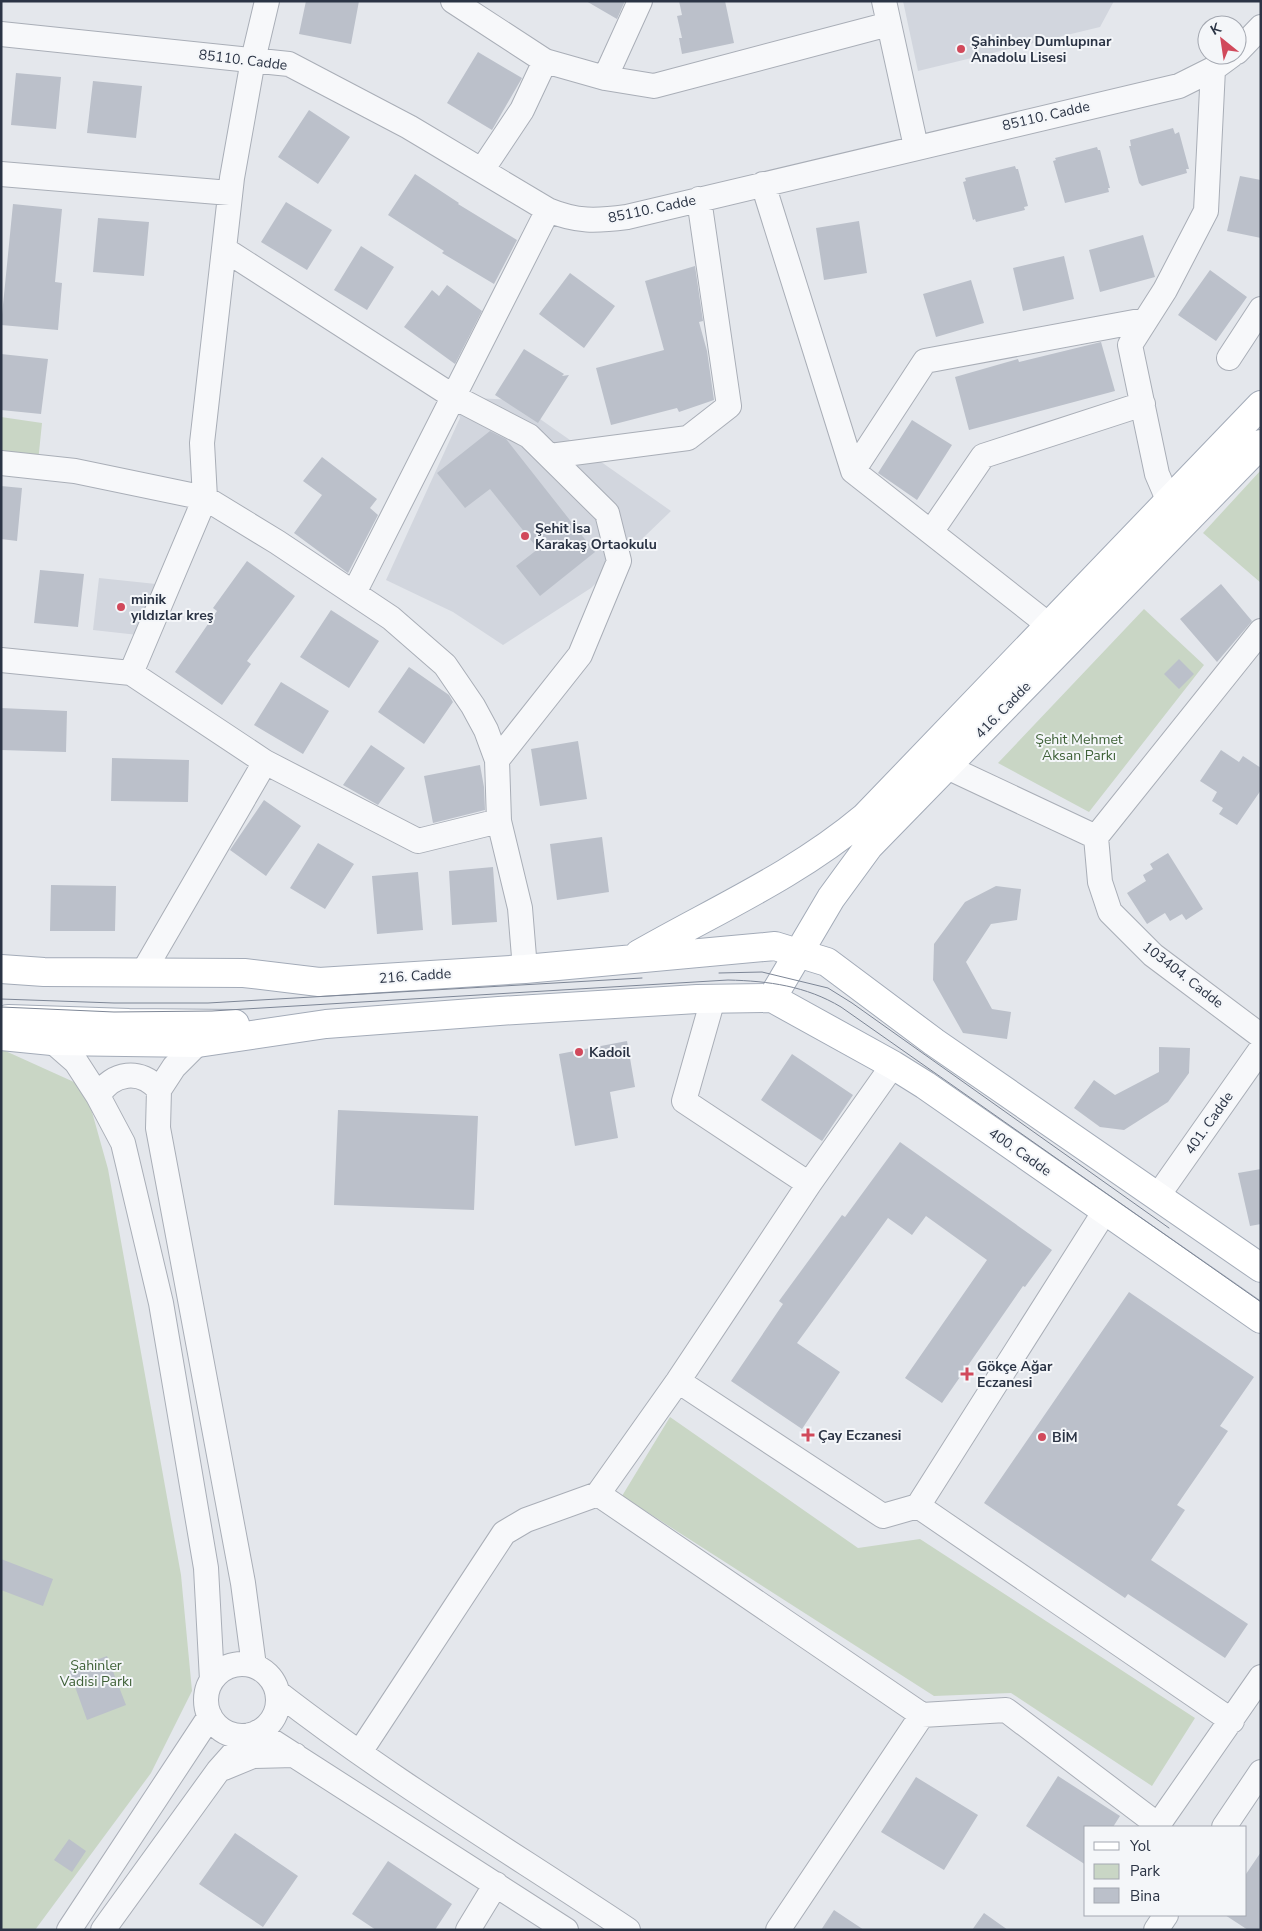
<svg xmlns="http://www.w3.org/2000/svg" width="1262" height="1931" font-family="'Nunito Sans',sans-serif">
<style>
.built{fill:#d2d6de}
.green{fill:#c9d6c5}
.building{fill:#bbc0ca}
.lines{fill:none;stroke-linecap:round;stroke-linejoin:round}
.minor-casing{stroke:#a9aeb7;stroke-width:26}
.major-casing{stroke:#a3abb8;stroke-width:30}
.minor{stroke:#f7f8fa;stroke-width:24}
.major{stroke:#fff;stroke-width:28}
.tram{stroke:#7d8696;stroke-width:1}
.poi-dot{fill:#d1495b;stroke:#f4f6f9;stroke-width:2}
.labels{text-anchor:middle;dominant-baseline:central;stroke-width:4;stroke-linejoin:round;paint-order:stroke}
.poi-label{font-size:14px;font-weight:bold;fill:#2b3445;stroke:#f4f6f9;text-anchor:start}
.street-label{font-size:14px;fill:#2b3445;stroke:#f4f6f9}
.park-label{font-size:14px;fill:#3f6138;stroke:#f4f6f9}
</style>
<rect width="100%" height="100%" fill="#e4e7ec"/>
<!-- built -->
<path class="built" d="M 903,1 L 1114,1 L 1100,27 L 918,71 Z
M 454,397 L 513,400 L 671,511 L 591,588 L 503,645 L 453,612 L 386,580 L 460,418 Z
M 99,578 L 156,584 L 138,635 L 93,630 Z"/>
<!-- green -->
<path class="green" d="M 1,417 L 42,423 L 38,462 L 1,458 Z
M 1261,470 L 1261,583 L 1203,533 Z
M 1144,609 L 1204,665 L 1089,812 L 998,763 Z
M 1,1049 L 85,1087 L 108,1169 L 181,1575 L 192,1691 L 151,1773 L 35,1930 L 1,1930 Z
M 670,1417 L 858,1548 L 920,1539 L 1195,1718 L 1152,1786 L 1011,1693 L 934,1696 L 622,1496 Z"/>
<!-- building -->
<path class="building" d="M 306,1 L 359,1 L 351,44 L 299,34 Z
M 586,1 L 625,1 L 617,19 Z
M 679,1 L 725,1 L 734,43 L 682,54 L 679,38 L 682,38 L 677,16 L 682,15 Z
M 478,52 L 522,78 L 492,130 L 447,103 Z
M 16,73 L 61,77 L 56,129 L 11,125 Z
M 93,81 L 142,86 L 136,138 L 87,133 Z
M 309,110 L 350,137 L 318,184 L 278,157 Z
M 1173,128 L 1175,134 L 1179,132 L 1189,169 L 1186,169 L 1187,173 L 1142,186 L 1139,183 L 1129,146 L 1131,146 L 1130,140 Z
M 1097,147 L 1098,150 L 1100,150 L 1110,188 L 1108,188 L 1109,192 L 1065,203 L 1053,161 L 1056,160 L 1055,158 Z
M 1015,166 L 1016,169 L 1018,169 L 1028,206 L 1024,207 L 1025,210 L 976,222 L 975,219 L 973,220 L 963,182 L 966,181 L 965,178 Z
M 415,174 L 459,203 L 458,204 L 517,240 L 494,284 L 442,253 L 444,251 L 388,215 Z
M 1240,176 L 1261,180 L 1261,238 L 1227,231 Z
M 286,202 L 332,230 L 307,270 L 261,242 Z
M 13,204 L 62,209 L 55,282 L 62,283 L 58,330 L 1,325 Z
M 98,218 L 149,222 L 144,276 L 93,272 Z
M 859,221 L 867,273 L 824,280 L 816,228 Z
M 1143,235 L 1155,277 L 1100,292 L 1089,250 Z
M 361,246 L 394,267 L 367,310 L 334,290 Z
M 1064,256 L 1074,299 L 1023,311 L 1013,268 Z
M 695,266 L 703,321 L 699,322 L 707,351 L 714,400 L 679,412 L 677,408 L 611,425 L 596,368 L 664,350 L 645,281 Z
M 1210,270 L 1247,297 L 1216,341 L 1178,315 Z
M 570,273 L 615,306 L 584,348 L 539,314 Z
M 971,280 L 984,323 L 936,337 L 923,294 Z
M 447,285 L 482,311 L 455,364 L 404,327 L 432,290 L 439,296 Z
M 1101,342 L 1115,391 L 969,430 L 955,377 L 1018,359 L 1019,362 Z
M 524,349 L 564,374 L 562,376 L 569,375 L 538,423 L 495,395 Z
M 1,354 L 48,359 L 41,414 L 1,410 Z
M 912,420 L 952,445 L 917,500 L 878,473 Z
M 490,431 L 506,439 L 595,552 L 540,596 L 516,566 L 538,549 L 490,489 L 465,508 L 437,473 Z
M 322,457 L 377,499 L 370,508 L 378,515 L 348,573 L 294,533 L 322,495 L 303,481 Z
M 1,486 L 22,488 L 17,541 L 1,539 Z
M 247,561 L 295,596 L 247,661 L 251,664 L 222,705 L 175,672 L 217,611 L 213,608 Z
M 40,570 L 84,574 L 78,627 L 34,623 Z
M 1221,584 L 1252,621 L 1217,662 L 1180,619 Z
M 331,610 L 379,641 L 349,688 L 300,657 Z
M 1179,659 L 1194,674 L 1179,689 L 1164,674 Z
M 409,667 L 449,695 L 453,702 L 424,744 L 378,712 Z
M 281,682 L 329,711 L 303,754 L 254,725 Z
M 1,708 L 67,711 L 66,752 L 1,750 Z
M 578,741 L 587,799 L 540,806 L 531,749 Z
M 371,745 L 405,768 L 378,805 L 343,785 Z
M 1221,750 L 1239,762 L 1243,756 L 1261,768 L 1261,790 L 1237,825 L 1219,814 L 1223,808 L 1212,801 L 1217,792 L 1200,781 Z
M 112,758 L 189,760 L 188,802 L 111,801 Z
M 480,765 L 484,787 L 485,810 L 433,823 L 424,776 Z
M 264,800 L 301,826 L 266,876 L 230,850 Z
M 602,837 L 609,892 L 557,900 L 550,844 Z
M 318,843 L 354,864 L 325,909 L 290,888 Z
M 1168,853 L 1203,909 L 1186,920 L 1182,914 L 1170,921 L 1165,913 L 1147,924 L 1127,893 L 1146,881 L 1143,875 L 1153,869 L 1150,864 Z
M 493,867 L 497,922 L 452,925 L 449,871 Z
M 418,872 L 423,930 L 377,934 L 372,876 Z
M 51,885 L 116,886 L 115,931 L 50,931 Z
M 996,886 L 1021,889 L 1017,920 L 991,924 L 966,962 L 992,1009 L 1011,1012 L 1007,1039 L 963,1033 L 933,980 L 934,944 L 965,902 Z
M 627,1041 L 635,1087 L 610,1092 L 618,1138 L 575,1146 L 559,1054 Z
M 1159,1047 L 1190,1048 L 1189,1073 L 1168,1102 L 1124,1130 L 1100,1127 L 1074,1108 L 1094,1080 L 1115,1095 L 1159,1072 Z
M 792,1054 L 853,1095 L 822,1141 L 761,1100 Z
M 338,1110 L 478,1116 L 474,1210 L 334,1205 Z
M 900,1142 L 1052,1250 L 1025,1287 L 1023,1286 L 942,1403 L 905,1378 L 987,1260 L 926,1216 L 912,1235 L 888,1218 L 797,1343 L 840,1372 L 802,1429 L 731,1381 L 783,1304 L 779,1301 L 842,1215 L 845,1217 Z
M 1261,1169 L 1261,1224 L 1250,1226 L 1238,1173 Z
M 1129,1292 L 1254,1377 L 1220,1426 L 1228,1431 L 1177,1505 L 1185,1510 L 1151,1560 L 1248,1624 L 1225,1658 L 1128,1594 L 1125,1598 L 984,1503 Z
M 1,1559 L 53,1579 L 43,1606 L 1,1590 Z
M 107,1656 L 126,1705 L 87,1720 L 69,1670 Z
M 1058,1776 L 1120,1816 L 1113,1827 L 1086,1827 L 1086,1865 L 1026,1826 Z
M 916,1777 L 978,1815 L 944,1870 L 881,1832 Z
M 235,1833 L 298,1876 L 263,1927 L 199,1884 Z
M 69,1839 L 86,1851 L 72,1872 L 54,1860 Z
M 1261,1852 L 1261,1930 L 1248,1930 L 1225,1915 L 1246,1915 L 1246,1874 Z
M 388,1861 L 452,1904 L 435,1930 L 376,1930 L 352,1914 Z
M 834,1910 L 864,1930 L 821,1930 Z
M 984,1913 L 1008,1930 L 972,1930 Z"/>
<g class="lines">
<defs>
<path id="minor" d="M 453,1 L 545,61 L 522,110 L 482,170
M 884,1 L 916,147
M 1,34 L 289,64 L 409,127 L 548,210 C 577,222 596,221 627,217 L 1179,86 L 1213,69 L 1232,55
M 1237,52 L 1261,27
M 545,61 L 605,78 L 654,86 L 889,24
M 605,78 L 640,1
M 1,174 L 230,193
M 763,184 L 853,471 L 1050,626
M 224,249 L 454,397 L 529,436 L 607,513 L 619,561 L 580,655 L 497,760
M 1229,358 L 1261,309
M 550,456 L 688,438 L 729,406 L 699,199
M 1,463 L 75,471 L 205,498 L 277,542 L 391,618 L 445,665 L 473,706 L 486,730 L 497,760 L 499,821 L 520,908 L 525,969
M 853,471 L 925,361 L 1145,320
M 1169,502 L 1157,474 L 1130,345 L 1165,290 L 1206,211 L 1213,69
M 931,532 L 983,456 L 1143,404
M 354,593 L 548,210
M 1,660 L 131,673 L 265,762 L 418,841 L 499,821
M 131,673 L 205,498 L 202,443 L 232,178 L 253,60 L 267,1
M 947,767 L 1096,837 L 1100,882 L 1110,912 L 1153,955 L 1261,1036
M 1096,837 L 1261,631
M 142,974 L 265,762
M 713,999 L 684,1101 L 809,1184
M 52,1041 L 76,1062 L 98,1096 L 123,1143 L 161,1303 L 206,1568 L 212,1680
M 198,1043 L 174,1067 L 159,1090 L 158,1128 L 243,1583 L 254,1666
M 98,1096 C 112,1072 141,1068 159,1090
M 1157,1197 L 1261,1049
M 1105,1211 L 918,1506 L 1232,1721
M 678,1381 L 883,1516 L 918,1506
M 598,1494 L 922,1715 L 1006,1710 L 1158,1825 L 1261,1677
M206 1700a36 36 0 1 1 72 0a36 36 0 1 1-72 0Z
M 277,1692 C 389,1779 511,1852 628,1930
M 258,1732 L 566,1930
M 360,1752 L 504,1533 L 526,1520 L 598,1494 L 678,1381 L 809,1184 L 893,1065
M 224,1768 L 253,1756 L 295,1755
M 1224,1827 L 1261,1772
M 69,1930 L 210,1716
M 103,1930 L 218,1771 L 250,1735
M 468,1930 L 496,1884
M 778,1930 L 922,1715
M 1156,1930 L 1166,1915"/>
<path id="major" d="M 639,954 C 716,910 796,875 865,817 L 1261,405
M 1,969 L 44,972 L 244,973 L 319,982 L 525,969 L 775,946 L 827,962 L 934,1042 L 1261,1268
M 772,998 L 831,898 L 869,846 L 1261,444
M 772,998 L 893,1065 L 925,1085 L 1261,1319
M 8,1019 L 129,1023 L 235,1024
M 1,1036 L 52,1041 L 198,1043 L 326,1024 L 499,1011 L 697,999 L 772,998"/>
</defs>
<!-- minor casing -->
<use href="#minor" class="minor-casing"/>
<!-- major casing -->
<use href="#major" class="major-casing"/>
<!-- minor -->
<use href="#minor" class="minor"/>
<!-- major -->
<use href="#major" class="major"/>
<!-- tram -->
<path class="tram" d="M 719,973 L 762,972 L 828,988 L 852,1003 L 1169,1228
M 1,999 L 114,1003 L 208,1003 L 642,978
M 1,1007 L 114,1012 L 212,1011 L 728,980 C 769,981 806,986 841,1007 L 1261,1302"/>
</g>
<!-- markers -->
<g class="poi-dot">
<circle cx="961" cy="49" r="5"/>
<circle cx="525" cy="536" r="5"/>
<circle cx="121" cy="607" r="5"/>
<circle cx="579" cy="1052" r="5"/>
<path d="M964.5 1366.5h5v5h5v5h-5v5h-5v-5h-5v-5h5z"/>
<path d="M805.5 1427.5h5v5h5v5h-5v5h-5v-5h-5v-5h5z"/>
<circle cx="1042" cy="1437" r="5"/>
</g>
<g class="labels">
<!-- poi labels -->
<g class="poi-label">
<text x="971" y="41">Şahinbey Dumlupınar<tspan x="971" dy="16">Anadolu Lisesi</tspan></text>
<text x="535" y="528">Şehit İsa<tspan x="535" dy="16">Karakaş Ortaokulu</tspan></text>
<text x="131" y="599">minik<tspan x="131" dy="16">yıldızlar kreş</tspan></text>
<text x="589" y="1052">Kadoil</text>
<text x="977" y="1366">Gökçe Ağar<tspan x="977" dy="16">Eczanesi</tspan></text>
<text x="818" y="1435">Çay Eczanesi</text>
<text x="1052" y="1437">BİM</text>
</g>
<!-- street labels -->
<g class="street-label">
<text transform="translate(243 60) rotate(7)">85110. Cadde</text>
<text transform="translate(1046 116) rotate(-13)">85110. Cadde</text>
<text transform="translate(652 209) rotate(-12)">85110. Cadde</text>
<text transform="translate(1003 710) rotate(-46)">416. Cadde</text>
<text transform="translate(1183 975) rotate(38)">103404. Cadde</text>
<text transform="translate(415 976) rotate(-4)">216. Cadde</text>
<text transform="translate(1209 1123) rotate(-55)">401. Cadde</text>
<text transform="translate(1020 1152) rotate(35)">400. Cadde</text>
</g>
<!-- park labels -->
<g class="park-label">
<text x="1079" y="739">Şehit Mehmet<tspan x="1079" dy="16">Aksan Parkı</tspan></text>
<text x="96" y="1665">Şahinler<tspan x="96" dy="16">Vadisi Parkı</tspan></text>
</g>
</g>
<!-- border -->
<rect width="1262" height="1931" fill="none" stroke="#2b3445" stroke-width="5"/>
<!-- legend -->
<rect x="1084" y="1826" width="162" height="90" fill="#f4f6f9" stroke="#a4a8b1"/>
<rect x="1094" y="1842" width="25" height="8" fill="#ffffff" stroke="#a4a8b1"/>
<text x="1130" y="1851" font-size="15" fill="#2b3445">Yol</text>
<rect x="1094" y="1864" width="25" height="15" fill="#c9d6c5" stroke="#a4a8b1"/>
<text x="1130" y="1876" font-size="15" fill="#2b3445">Park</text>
<rect x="1094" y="1888" width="25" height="15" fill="#bbc0ca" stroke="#a4a8b1"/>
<text x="1130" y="1901" font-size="15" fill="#2b3445">Bina</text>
<!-- north arrow -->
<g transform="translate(1222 40) rotate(330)"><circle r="24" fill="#f4f6f9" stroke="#a4a8b1"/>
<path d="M0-4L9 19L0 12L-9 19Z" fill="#d1495b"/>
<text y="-8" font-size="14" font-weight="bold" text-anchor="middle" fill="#2b3445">K</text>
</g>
</svg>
